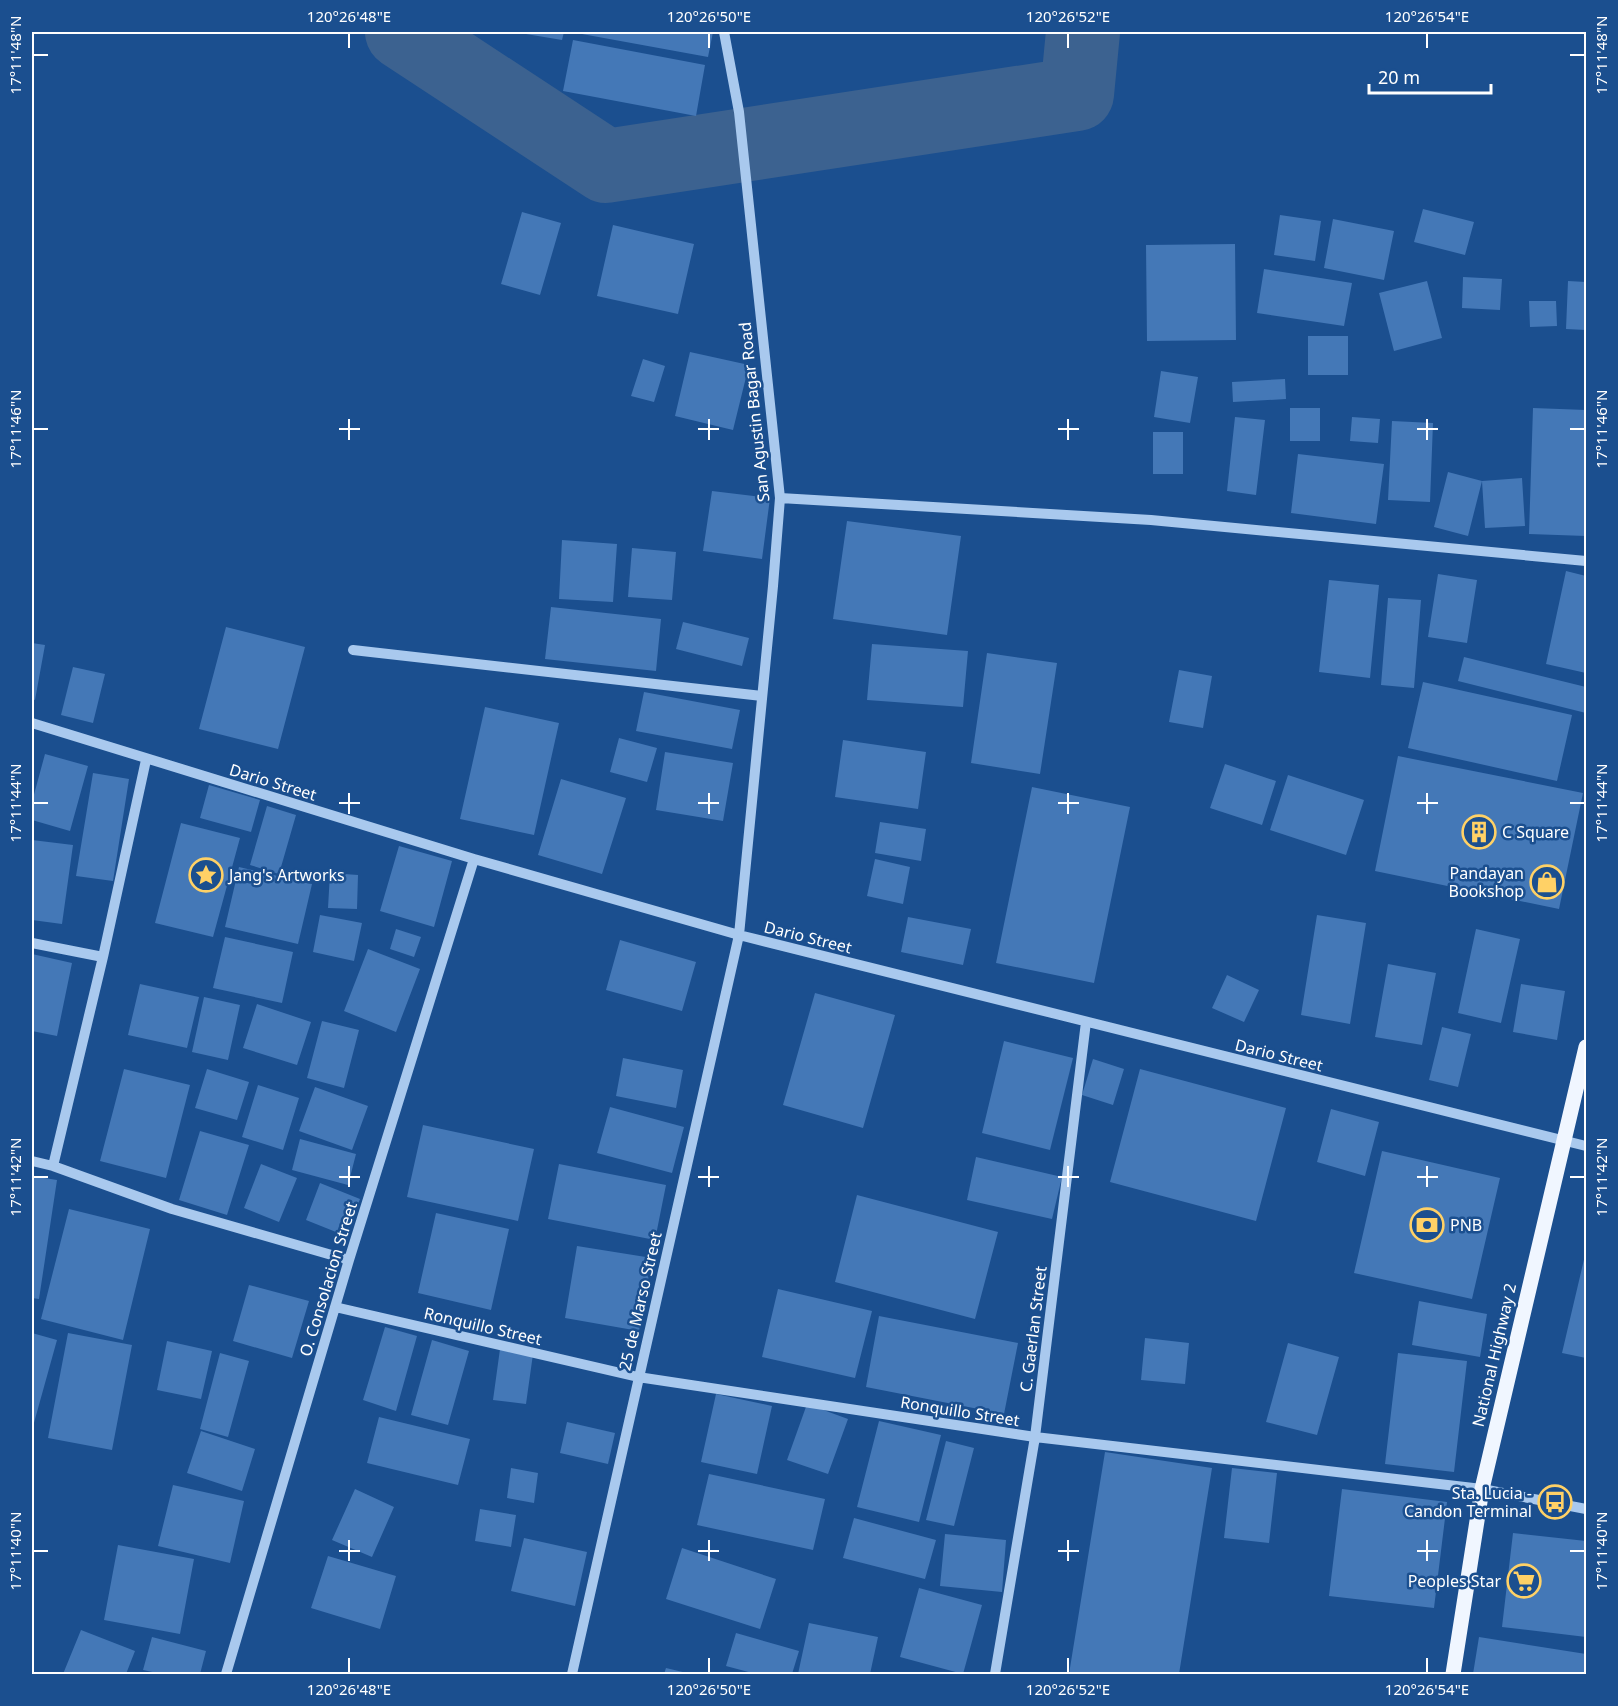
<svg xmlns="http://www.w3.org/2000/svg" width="1618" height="1706" font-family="'Noto Sans',sans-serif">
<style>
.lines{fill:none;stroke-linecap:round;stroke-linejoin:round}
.river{stroke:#3c6290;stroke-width:74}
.building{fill:#4478b7}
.minor{stroke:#a9c9ee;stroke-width:10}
.major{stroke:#f0f6ff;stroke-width:15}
.ticks{fill:none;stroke:#fff;stroke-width:2}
.labels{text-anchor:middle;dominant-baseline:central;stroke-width:5;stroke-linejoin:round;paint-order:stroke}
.street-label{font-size:16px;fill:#fff;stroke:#1b4f8f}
.poi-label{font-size:16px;fill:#fff;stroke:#1b4f8f;text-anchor:start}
.neatline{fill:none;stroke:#fff;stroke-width:2}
.ticks-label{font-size:15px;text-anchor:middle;fill:#fff}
</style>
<rect width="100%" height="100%" fill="#1b4f8f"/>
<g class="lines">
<!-- river -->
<path class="river" d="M 402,32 L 606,166 L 1077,94 L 1083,32"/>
</g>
<!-- building -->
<path class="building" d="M 527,32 L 564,32 L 562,40 L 526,34 Z
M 582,32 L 713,32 L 708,57 L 582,34 Z
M 573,40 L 705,65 L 696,116 L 563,91 Z
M 1423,209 L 1474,222 L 1465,255 L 1414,242 Z
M 522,212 L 561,223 L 540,295 L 501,284 Z
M 1280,215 L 1321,221 L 1315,261 L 1274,255 Z
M 1333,219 L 1394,231 L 1384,280 L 1324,268 Z
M 613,225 L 694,244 L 678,314 L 597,296 Z
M 1235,244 L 1236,340 L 1147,341 L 1146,245 Z
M 1264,269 L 1352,283 L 1344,326 L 1257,313 Z
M 1463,277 L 1502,279 L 1500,310 L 1462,308 Z
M 1427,281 L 1442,338 L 1394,351 L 1379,293 Z
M 1568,281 L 1586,282 L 1586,330 L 1566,329 Z
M 1529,301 L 1556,301 L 1557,326 L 1530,327 Z
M 1308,336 L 1348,336 L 1348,375 L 1308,375 Z
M 690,352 L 749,365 L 733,430 L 675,416 Z
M 643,359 L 665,366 L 654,402 L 631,396 Z
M 1161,371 L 1198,377 L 1190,423 L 1154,417 Z
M 1285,379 L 1286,399 L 1233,402 L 1232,382 Z
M 1290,408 L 1320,408 L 1320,441 L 1290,441 Z
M 1533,408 L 1586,410 L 1586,536 L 1529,534 Z
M 1235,417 L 1265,420 L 1256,495 L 1227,491 Z
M 1352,417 L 1380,419 L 1378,443 L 1350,441 Z
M 1392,421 L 1433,423 L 1430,502 L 1388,500 Z
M 1153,432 L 1183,432 L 1183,474 L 1153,474 Z
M 1298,454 L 1384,464 L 1376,524 L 1291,513 Z
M 1448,472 L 1482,481 L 1468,536 L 1434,527 Z
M 1522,478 L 1525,526 L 1485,528 L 1482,481 Z
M 712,491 L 770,498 L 762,559 L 703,551 Z
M 847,521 L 961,536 L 947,635 L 833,619 Z
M 562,540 L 617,544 L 613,602 L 559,599 Z
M 632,548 L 676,552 L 672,600 L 628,597 Z
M 1566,571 L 1586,576 L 1586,673 L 1546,664 Z
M 1438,574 L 1477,580 L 1467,643 L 1428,637 Z
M 1329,580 L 1379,585 L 1370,678 L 1319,672 Z
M 1388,598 L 1421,600 L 1414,688 L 1381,685 Z
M 551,607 L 661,619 L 656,671 L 545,659 Z
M 683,622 L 749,638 L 742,666 L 676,649 Z
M 226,627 L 305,647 L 278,749 L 199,729 Z
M 32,643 L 45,645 L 35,700 L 32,699 Z
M 872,644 L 968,651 L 963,707 L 867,700 Z
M 987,653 L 1057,663 L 1040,774 L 971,763 Z
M 1464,657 L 1586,687 L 1586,713 L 1458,681 Z
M 73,667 L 105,674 L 93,723 L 61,715 Z
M 1179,670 L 1212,676 L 1203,728 L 1169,722 Z
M 1423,682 L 1572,715 L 1557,781 L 1408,748 Z
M 644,692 L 740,710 L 732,749 L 636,731 Z
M 485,707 L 559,723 L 534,835 L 460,819 Z
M 619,738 L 657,748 L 647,782 L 610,772 Z
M 843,740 L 926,752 L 918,809 L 835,797 Z
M 665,752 L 733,763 L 723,821 L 656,810 Z
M 45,754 L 88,766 L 70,831 L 32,820 L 32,802 Z
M 1398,756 L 1583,793 L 1559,909 L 1375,871 Z
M 1225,764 L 1276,781 L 1262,825 L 1210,808 Z
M 93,773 L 129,779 L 113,881 L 76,876 Z
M 1288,775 L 1364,800 L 1346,855 L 1270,830 Z
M 561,779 L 626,798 L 602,874 L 538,855 Z
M 209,785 L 260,800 L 251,832 L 200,818 Z
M 1032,787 L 1130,807 L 1094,983 L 996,963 Z
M 267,806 L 296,815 L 279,874 L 250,865 Z
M 880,822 L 926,829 L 921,861 L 875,853 Z
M 181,823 L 240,838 L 213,937 L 155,923 Z
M 32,840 L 73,845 L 62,924 L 32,920 Z
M 399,846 L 452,861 L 434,927 L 380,911 Z
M 875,859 L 910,867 L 903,904 L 867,896 Z
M 239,867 L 312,884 L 298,944 L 225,927 Z
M 330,873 L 358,875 L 357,909 L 328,908 Z
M 320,915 L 362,923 L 354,961 L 313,952 Z
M 1317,915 L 1366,923 L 1350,1024 L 1301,1015 Z
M 908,917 L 971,929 L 963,965 L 901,952 Z
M 396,929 L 421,937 L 414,957 L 390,949 Z
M 1476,929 L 1520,939 L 1501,1023 L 1458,1013 Z
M 225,937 L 293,952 L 282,1003 L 213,988 Z
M 620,940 L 696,962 L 682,1011 L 606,990 Z
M 368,949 L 420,969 L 396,1032 L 344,1011 Z
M 32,954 L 72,963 L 57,1036 L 32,1031 Z
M 1388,964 L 1436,973 L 1422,1045 L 1375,1037 Z
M 1227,975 L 1259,990 L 1244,1022 L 1212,1008 Z
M 140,984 L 199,997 L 187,1048 L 128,1035 Z
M 1521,984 L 1565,991 L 1557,1040 L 1513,1032 Z
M 815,993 L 895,1015 L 863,1128 L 783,1105 Z
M 204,997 L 240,1005 L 228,1060 L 192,1052 Z
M 257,1004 L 311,1022 L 297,1065 L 243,1048 Z
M 322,1021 L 359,1030 L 344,1088 L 307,1078 Z
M 1442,1027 L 1471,1034 L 1458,1087 L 1429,1080 Z
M 1004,1041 L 1073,1058 L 1050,1150 L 982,1133 Z
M 623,1058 L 683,1070 L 676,1108 L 616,1096 Z
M 1093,1059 L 1124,1069 L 1113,1105 L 1082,1095 Z
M 124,1069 L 190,1085 L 166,1178 L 100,1161 Z
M 207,1069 L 249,1082 L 237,1120 L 195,1108 Z
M 1140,1069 L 1286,1108 L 1256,1221 L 1110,1182 Z
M 258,1085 L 299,1098 L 283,1150 L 242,1137 Z
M 315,1087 L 368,1106 L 352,1150 L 299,1131 Z
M 610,1107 L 684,1127 L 672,1173 L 597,1153 Z
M 1331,1109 L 1379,1122 L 1365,1176 L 1317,1162 Z
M 423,1125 L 534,1149 L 518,1221 L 407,1197 Z
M 200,1131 L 249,1145 L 227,1215 L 179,1200 Z
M 300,1139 L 356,1154 L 348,1185 L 292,1170 Z
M 1382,1151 L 1500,1178 L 1472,1299 L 1354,1273 Z
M 976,1157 L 1062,1177 L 1052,1219 L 967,1200 Z
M 261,1164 L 297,1178 L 279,1222 L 244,1208 Z
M 559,1164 L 666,1185 L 655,1240 L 548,1219 Z
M 32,1176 L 57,1180 L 39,1299 L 32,1298 Z
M 320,1183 L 360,1199 L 346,1236 L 306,1220 Z
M 857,1195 L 998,1232 L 975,1319 L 835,1282 Z
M 69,1209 L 150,1229 L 123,1340 L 41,1319 Z
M 436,1213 L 509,1229 L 491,1310 L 418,1293 Z
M 577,1246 L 652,1258 L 639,1331 L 565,1318 Z
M 1586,1251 L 1586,1358 L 1562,1353 Z
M 249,1285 L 309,1301 L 292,1358 L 233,1341 Z
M 778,1289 L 872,1311 L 855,1378 L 762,1357 Z
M 1419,1301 L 1487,1314 L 1480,1357 L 1412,1345 Z
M 879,1316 L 1018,1343 L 1004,1414 L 866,1387 Z
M 385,1327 L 417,1336 L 396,1411 L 363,1400 Z
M 32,1333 L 57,1340 L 32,1430 Z
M 68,1333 L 132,1345 L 112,1450 L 48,1438 Z
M 1145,1338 L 1189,1343 L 1185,1384 L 1141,1380 Z
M 432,1340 L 469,1351 L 448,1425 L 411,1415 Z
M 167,1341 L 212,1351 L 201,1399 L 157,1390 Z
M 1288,1343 L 1339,1357 L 1317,1435 L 1266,1422 Z
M 500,1349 L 533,1354 L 526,1404 L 493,1400 Z
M 220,1353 L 249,1361 L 228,1437 L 200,1429 Z
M 1398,1353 L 1467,1361 L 1454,1472 L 1385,1464 Z
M 716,1394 L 772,1406 L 757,1474 L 701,1462 Z
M 807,1404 L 848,1419 L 828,1474 L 787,1460 Z
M 379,1417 L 470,1439 L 458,1485 L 367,1463 Z
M 879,1421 L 941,1435 L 919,1522 L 857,1507 Z
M 567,1422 L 615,1433 L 608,1464 L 560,1453 Z
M 201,1431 L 255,1449 L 242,1491 L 187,1473 Z
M 946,1441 L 974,1448 L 954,1526 L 926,1520 Z
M 1105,1452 L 1212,1468 L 1179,1674 L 1069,1674 Z
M 511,1468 L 538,1473 L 534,1503 L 507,1498 Z
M 1232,1468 L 1277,1473 L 1269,1543 L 1224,1538 Z
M 709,1474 L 825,1499 L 813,1550 L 697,1525 Z
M 173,1485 L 244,1501 L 230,1563 L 158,1546 Z
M 355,1489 L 394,1507 L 372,1557 L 332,1540 Z
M 1342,1489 L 1447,1502 L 1434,1608 L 1329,1596 Z
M 480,1509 L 516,1515 L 511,1547 L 475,1541 Z
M 854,1518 L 936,1540 L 925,1579 L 843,1558 Z
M 1513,1533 L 1586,1541 L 1586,1637 L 1502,1627 Z
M 945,1534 L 1006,1540 L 1002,1592 L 940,1586 Z
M 524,1538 L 587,1552 L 575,1606 L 511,1591 Z
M 118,1545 L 194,1559 L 180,1634 L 104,1620 Z
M 682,1548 L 776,1579 L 760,1629 L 666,1599 Z
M 328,1556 L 396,1576 L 380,1629 L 311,1608 Z
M 919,1588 L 982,1605 L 963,1674 L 900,1657 Z
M 809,1623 L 878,1637 L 870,1674 L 798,1674 Z
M 81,1630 L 135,1651 L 126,1674 L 63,1674 Z
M 736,1633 L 799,1651 L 792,1674 L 756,1674 L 726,1666 Z
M 152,1637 L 206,1651 L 200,1674 L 162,1674 L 143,1670 Z
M 1479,1637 L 1586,1654 L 1586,1674 L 1473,1674 Z
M 666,1668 L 691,1674 L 664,1674 Z"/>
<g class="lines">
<!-- minor -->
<path class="minor" d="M 780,498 L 1151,520 L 1586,561
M 353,650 L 762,696
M 32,723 L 474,859 L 739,935 L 1586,1146
M 146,760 L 103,957 L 53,1166 L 172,1209 L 349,1260
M 32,943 L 103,957
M 32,1161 L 53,1166
M 335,1307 L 638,1377 L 1035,1437 L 1482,1489 L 1586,1509
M 226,1674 L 349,1260 L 474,859
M 572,1674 L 739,935 L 773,586 L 780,498 L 739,112 L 724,32
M 995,1674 L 1035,1437 L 1086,1022"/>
<!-- major -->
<path class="major" d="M 1453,1674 L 1482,1489 L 1586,1047"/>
</g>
<!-- ticks -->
<path class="ticks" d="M 349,33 L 349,48M 709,33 L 709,48M 1068,33 L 1068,48M 1427,33 L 1427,48M 33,55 L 48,55M 1570,55 L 1585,55M 349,419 L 349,440M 709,419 L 709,440M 1068,419 L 1068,440M 1427,419 L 1427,440M 33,429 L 48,429M 339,429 L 360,429M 698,429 L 719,429M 1058,429 L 1079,429M 1417,429 L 1438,429M 1570,429 L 1585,429M 349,793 L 349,814M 709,793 L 709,814M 1068,793 L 1068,814M 1427,793 L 1427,814M 33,803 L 48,803M 339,803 L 360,803M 698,803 L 719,803M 1058,803 L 1079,803M 1417,803 L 1438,803M 1570,803 L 1585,803M 349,1166 L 349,1187M 709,1166 L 709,1187M 1068,1166 L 1068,1187M 1427,1166 L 1427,1187M 33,1177 L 48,1177M 339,1177 L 360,1177M 698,1177 L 719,1177M 1058,1177 L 1079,1177M 1417,1177 L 1438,1177M 1570,1177 L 1585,1177M 349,1540 L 349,1561M 709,1540 L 709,1561M 1068,1540 L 1068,1561M 1427,1540 L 1427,1561M 33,1551 L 48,1551M 339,1551 L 360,1551M 698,1551 L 719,1551M 1058,1551 L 1079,1551M 1417,1551 L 1438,1551M 1570,1551 L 1585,1551M 349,1658 L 349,1673M 709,1658 L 709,1673M 1068,1658 L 1068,1673M 1427,1658 L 1427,1673"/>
<!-- icons -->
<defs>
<symbol id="building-ring" viewBox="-11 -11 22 22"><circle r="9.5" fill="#1b4f8f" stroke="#ffd166" stroke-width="1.5"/><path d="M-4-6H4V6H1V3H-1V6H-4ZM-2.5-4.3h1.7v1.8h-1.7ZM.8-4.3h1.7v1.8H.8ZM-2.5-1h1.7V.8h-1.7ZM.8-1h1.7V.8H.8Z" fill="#ffd166"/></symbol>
<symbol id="sight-ring" viewBox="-11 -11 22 22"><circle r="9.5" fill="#1b4f8f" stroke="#ffd166" stroke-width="1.5"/><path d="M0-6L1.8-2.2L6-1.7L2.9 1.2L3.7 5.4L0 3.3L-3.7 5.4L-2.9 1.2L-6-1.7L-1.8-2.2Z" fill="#ffd166"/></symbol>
<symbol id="shop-ring" viewBox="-11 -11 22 22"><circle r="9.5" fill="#1b4f8f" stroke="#ffd166" stroke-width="1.5"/><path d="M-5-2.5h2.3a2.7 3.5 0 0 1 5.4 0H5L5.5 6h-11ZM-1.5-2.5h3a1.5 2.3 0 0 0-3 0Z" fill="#ffd166"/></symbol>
<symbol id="bank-ring" viewBox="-11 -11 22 22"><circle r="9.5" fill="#1b4f8f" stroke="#ffd166" stroke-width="1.5"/><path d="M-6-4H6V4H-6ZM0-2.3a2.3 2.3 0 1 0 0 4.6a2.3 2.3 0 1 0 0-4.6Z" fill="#ffd166"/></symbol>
<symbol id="bus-ring" viewBox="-11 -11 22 22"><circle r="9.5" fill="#1b4f8f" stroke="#ffd166" stroke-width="1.5"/><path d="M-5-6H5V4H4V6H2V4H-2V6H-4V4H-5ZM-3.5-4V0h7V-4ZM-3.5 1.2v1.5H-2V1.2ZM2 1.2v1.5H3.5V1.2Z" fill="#ffd166"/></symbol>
<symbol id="supermarket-ring" viewBox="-11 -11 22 22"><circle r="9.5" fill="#1b4f8f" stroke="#ffd166" stroke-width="1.5"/><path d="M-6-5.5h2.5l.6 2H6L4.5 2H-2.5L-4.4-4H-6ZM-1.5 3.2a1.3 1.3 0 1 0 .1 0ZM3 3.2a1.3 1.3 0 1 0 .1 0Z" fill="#ffd166"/></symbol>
</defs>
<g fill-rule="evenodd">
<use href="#building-ring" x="1460" y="813" width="38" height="38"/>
<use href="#sight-ring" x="187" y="856" width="38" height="38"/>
<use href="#shop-ring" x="1528" y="863" width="38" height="38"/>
<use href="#bank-ring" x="1408" y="1206" width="38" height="38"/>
<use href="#bus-ring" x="1536" y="1483" width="38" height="38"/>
<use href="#supermarket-ring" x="1505" y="1562" width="38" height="38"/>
</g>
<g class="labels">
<!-- street labels -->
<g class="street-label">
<text transform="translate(754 412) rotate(-96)">San Agustin Bagar Road</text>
<text transform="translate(273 782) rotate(17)">Dario Street</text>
<text transform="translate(808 937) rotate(14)">Dario Street</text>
<text transform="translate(1279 1055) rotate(14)">Dario Street</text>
<text transform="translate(328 1279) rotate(-73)">O. Consolacion Street</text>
<text transform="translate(640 1301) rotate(-77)">25 de Marso Street</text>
<text transform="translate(483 1326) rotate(13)">Ronquillo Street</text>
<text transform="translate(1033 1329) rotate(-83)">C. Gaerlan Street</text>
<text transform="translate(1494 1355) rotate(-77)">National Highway 2</text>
<text transform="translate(960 1411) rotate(9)">Ronquillo Street</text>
</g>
<!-- poi labels -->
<g class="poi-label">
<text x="1502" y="832">C Square</text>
<text x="1524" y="873" text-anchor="end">Pandayan<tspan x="1524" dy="18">Bookshop</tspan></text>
<text x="229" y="875">Jang's Artworks</text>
<text x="1450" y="1225">PNB</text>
<text x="1532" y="1493" text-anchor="end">Sta. Lucia -<tspan x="1532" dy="18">Candon Terminal</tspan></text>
<text x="1501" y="1581" text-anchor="end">Peoples Star</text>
</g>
</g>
<!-- border -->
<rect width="1618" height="1706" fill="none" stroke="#1b4f8f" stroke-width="66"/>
<!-- scale -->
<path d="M1369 84v9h122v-9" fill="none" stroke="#ffffff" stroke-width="3"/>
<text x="1378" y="84" font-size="18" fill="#ffffff" stroke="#1b4f8f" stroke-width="4.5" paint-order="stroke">20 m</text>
<rect x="33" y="33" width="1552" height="1640" class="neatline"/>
<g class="ticks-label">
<text x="349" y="22">120°26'48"E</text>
<text x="709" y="22">120°26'50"E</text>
<text x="1068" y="22">120°26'52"E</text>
<text x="1427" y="22">120°26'54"E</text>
<text transform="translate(16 55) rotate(-90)" y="5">17°11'48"N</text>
<text transform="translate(1602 55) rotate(-90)" y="5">17°11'48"N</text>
<text transform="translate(16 429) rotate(-90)" y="5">17°11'46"N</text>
<text transform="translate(1602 429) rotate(-90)" y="5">17°11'46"N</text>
<text transform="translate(16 803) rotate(-90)" y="5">17°11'44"N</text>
<text transform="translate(1602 803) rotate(-90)" y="5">17°11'44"N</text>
<text transform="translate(16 1177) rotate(-90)" y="5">17°11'42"N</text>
<text transform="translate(1602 1177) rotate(-90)" y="5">17°11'42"N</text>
<text transform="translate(16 1551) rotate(-90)" y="5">17°11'40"N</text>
<text transform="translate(1602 1551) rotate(-90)" y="5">17°11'40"N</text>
<text x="349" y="1695">120°26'48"E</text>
<text x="709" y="1695">120°26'50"E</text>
<text x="1068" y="1695">120°26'52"E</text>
<text x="1427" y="1695">120°26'54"E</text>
</g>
</svg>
